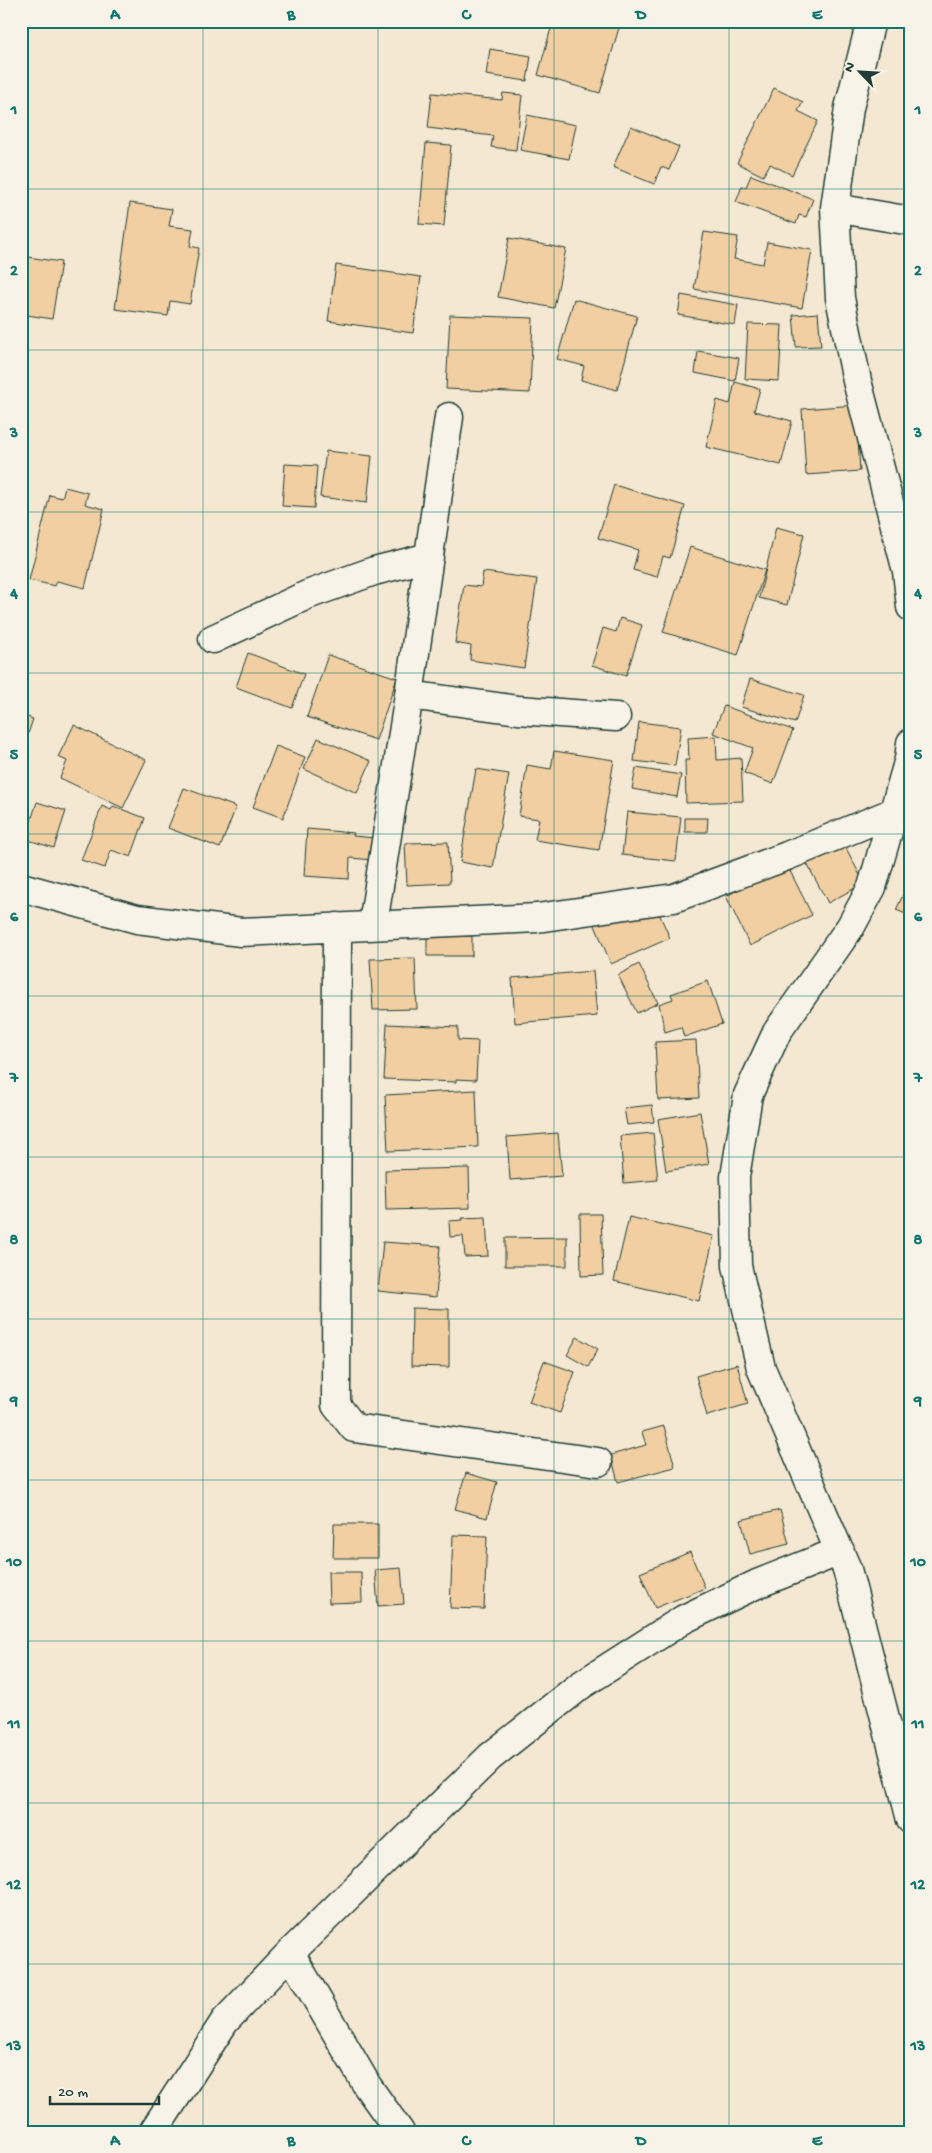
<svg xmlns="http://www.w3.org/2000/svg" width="932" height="2153" font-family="'Gochi Hand',sans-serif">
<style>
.building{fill:#f1cfa2;stroke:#1f3d34}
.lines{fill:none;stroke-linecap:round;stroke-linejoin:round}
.minor-casing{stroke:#1f3d34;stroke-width:31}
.minor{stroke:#f7f3e8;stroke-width:28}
.grid{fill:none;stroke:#0f766e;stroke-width:1;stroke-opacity:0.55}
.neatline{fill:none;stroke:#0f766e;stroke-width:2}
.grid-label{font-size:16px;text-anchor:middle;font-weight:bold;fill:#0f766e}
</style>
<rect width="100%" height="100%" fill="#f5e8d3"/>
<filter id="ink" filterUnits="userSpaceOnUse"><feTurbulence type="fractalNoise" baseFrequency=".02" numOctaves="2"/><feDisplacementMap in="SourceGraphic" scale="10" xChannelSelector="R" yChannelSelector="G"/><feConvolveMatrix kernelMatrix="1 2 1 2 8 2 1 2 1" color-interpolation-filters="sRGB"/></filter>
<g filter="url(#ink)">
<!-- building -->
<path class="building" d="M 553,21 L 621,21 L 600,93 L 538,75 Z
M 490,49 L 531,56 L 527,81 L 486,75 Z
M 774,88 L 803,102 L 798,111 L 818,121 L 792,175 L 770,164 L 763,176 L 737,163 Z
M 432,93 L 502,100 L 503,93 L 522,95 L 516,150 L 491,147 L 493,136 L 428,128 Z
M 527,115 L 576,125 L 569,159 L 520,150 Z
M 631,126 L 679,147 L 669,170 L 661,167 L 654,184 L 613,167 Z
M 426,143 L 451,145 L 444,226 L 419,224 Z
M 751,175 L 813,199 L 806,217 L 799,215 L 796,224 L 736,202 L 742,186 L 746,187 Z
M 130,203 L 172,209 L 169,226 L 193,229 L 190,246 L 199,248 L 190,304 L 170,301 L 168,316 L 115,309 Z
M 704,232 L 738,237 L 734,259 L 763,264 L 767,242 L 812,250 L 802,308 L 694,289 Z
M 509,238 L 566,249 L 554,308 L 498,297 Z
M 21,256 L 61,262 L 52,319 L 21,314 Z
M 336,265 L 421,277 L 413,333 L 328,321 Z
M 681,295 L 738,305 L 735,325 L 678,315 Z
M 574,299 L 637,316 L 617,390 L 581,380 L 584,366 L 557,359 Z
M 818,313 L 821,346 L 796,347 L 793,315 Z
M 450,315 L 533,318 L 530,393 L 446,389 Z
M 748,324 L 782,325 L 779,381 L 745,379 Z
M 698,351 L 739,358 L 735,381 L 695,373 Z
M 735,382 L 760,389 L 754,411 L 792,421 L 781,465 L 706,447 L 717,400 L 730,404 Z
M 856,405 L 860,471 L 806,475 L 802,409 Z
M 326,451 L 372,456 L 367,503 L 320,497 Z
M 285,464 L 317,466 L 314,508 L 282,506 Z
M 614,485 L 685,506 L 670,558 L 663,556 L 657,577 L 633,570 L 638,550 L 598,538 Z
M 65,487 L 88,493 L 85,504 L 104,509 L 85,588 L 57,581 L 55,586 L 29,580 L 50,495 L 62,498 Z
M 776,527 L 804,534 L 787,605 L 759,598 Z
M 690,547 L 765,570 L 738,655 L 663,632 Z
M 483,572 L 537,579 L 524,668 L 470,660 L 471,646 L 455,643 L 464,585 L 481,587 Z
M 620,618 L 642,625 L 626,676 L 592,665 L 603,628 L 616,632 Z
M 248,653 L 304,674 L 292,708 L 236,687 Z
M 328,655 L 397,678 L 376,740 L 307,717 Z
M 750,679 L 804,695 L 795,723 L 741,707 Z
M 724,706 L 793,730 L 773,784 L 744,773 L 753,748 L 713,733 Z
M 21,715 L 33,719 L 22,752 L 21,752 Z
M 639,722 L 681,727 L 675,766 L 634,761 Z
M 74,725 L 146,760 L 123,808 L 60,778 L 67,761 L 58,757 Z
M 716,736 L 717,760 L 741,758 L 743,801 L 686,803 L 685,760 L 689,760 L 688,738 Z
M 318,738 L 371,761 L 357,793 L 304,769 Z
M 276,746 L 305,757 L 283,818 L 253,807 Z
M 554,751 L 614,760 L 599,850 L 535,840 L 539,819 L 519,816 L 527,765 L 551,769 Z
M 636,768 L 681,775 L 677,797 L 632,789 Z
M 476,769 L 509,774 L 493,868 L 460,862 Z
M 184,788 L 236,807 L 220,848 L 168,828 Z
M 37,802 L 66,811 L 54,848 L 25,839 Z
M 102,806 L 111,810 L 113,806 L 145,818 L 131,857 L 111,850 L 105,868 L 81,860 Z
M 627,812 L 681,817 L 676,861 L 622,855 Z
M 907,816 L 911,818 L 911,842 L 898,836 Z
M 685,818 L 708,818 L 707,832 L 685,832 Z
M 307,829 L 354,833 L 353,836 L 375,838 L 373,860 L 350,858 L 349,879 L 304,876 Z
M 448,842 L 450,883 L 407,885 L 405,843 Z
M 843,842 L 864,883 L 828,903 L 806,862 Z
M 787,865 L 812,915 L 750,946 L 726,896 Z
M 911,878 L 911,916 L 896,910 Z
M 652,898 L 670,938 L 611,964 L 594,923 Z
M 427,936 L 472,936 L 472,956 L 427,956 Z
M 415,958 L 417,1009 L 373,1010 L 370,959 Z
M 639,964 L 658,1003 L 637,1013 L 618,975 Z
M 593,971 L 597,1016 L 515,1023 L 512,978 Z
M 708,981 L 722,1024 L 684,1037 L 681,1027 L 665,1032 L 659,1004 L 673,999 L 671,994 Z
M 387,1024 L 458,1027 L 458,1040 L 478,1041 L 476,1080 L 456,1079 L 456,1082 L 384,1079 Z
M 696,1040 L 699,1098 L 658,1100 L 655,1042 Z
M 476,1090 L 478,1147 L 388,1151 L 385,1095 Z
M 652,1105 L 654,1122 L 627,1125 L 624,1108 Z
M 700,1112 L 709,1164 L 666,1171 L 658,1119 Z
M 558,1133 L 562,1176 L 510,1180 L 507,1137 Z
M 653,1133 L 658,1180 L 624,1183 L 620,1136 Z
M 469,1168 L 470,1208 L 386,1210 L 385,1170 Z
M 580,1214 L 601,1214 L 603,1275 L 581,1276 Z
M 486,1217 L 488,1256 L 465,1257 L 463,1236 L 450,1237 L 449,1221 L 463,1220 L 462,1218 Z
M 629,1217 L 714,1236 L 699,1301 L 614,1281 Z
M 567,1237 L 567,1266 L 505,1266 L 505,1238 Z
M 383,1242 L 440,1246 L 436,1297 L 378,1291 Z
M 412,1308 L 449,1309 L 449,1367 L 411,1366 Z
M 577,1337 L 598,1349 L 588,1367 L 567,1355 Z
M 544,1361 L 575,1372 L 560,1413 L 529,1402 Z
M 737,1364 L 748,1404 L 707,1416 L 696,1376 Z
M 664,1426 L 675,1467 L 618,1482 L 611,1455 L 646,1445 L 642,1432 Z
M 466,1473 L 497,1482 L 487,1518 L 455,1509 Z
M 780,1510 L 789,1544 L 750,1554 L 741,1520 Z
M 334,1524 L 378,1524 L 378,1558 L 333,1558 Z
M 453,1535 L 487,1536 L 484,1609 L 450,1608 Z
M 690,1552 L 705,1588 L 655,1608 L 640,1573 Z
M 401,1568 L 404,1604 L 378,1606 L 375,1570 Z
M 328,1572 L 361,1572 L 362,1602 L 329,1603 Z"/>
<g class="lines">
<defs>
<path id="minor" d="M 871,21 L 849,108 L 835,208 L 840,298 L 857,381 L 907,571 L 911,607
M 835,208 L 911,221
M 213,639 L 307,595 L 374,571 L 429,557
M 409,695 L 518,710 L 616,717
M 911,743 L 909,759 L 872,887 L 851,926 L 777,1032 L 748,1095 L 735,1177 L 737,1266 L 761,1368 L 847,1569 L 911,1820
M 21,887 L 137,919 L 241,932 L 537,918 L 674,898 L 787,856 L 894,812
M 373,924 L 409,695 L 449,417
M 337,927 L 336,1405 L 354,1428 L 598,1462
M 290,1953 L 368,2087 L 400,2132
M 153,2132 L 225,2021 L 290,1953 L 490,1757 L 581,1685 L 684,1619 L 757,1584 L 840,1551"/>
</defs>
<!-- minor casing -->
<use href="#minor" class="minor-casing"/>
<!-- minor -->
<use href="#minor" class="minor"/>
</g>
</g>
<!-- grid -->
<path class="grid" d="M 203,21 L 203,2132M 378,21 L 378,2132M 554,21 L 554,2132M 729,21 L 729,2132M 21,189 L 911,189M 21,350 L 911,350M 21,512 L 911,512M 21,673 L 911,673M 21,834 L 911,834M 21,996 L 911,996M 21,1157 L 911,1157M 21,1319 L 911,1319M 21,1480 L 911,1480M 21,1641 L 911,1641M 21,1803 L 911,1803M 21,1964 L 911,1964"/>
<!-- margin -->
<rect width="932" height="2153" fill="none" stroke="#f7f3e8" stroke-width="55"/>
<!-- north arrow -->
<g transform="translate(860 72) rotate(295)" stroke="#f7f3e8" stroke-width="4" paint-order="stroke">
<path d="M0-4L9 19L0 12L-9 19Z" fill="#1f3d34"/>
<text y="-8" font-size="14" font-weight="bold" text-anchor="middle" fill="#1f3d34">N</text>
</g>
<!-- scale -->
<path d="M50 2096v8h109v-8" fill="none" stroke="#1f3d34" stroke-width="2.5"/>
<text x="58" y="2096" font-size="15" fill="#1f3d34" stroke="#f7f3e8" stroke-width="4" paint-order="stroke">20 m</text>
<rect x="28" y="28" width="876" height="2098" class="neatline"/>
<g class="grid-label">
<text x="115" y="19">A</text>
<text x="291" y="19">B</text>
<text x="466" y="19">C</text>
<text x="641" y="19">D</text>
<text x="817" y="19">E</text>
<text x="14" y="114">1</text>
<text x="918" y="114">1</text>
<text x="14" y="275">2</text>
<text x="918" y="275">2</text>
<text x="14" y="437">3</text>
<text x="918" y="437">3</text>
<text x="14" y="598">4</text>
<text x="918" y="598">4</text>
<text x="14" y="759">5</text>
<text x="918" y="759">5</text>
<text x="14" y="921">6</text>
<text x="918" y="921">6</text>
<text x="14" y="1082">7</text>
<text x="918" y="1082">7</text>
<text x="14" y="1244">8</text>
<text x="918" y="1244">8</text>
<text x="14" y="1405">9</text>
<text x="918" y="1405">9</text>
<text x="14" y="1566">10</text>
<text x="918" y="1566">10</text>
<text x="14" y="1728">11</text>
<text x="918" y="1728">11</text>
<text x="14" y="1889">12</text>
<text x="918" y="1889">12</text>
<text x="14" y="2050">13</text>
<text x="918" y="2050">13</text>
<text x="115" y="2145">A</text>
<text x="291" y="2145">B</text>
<text x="466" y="2145">C</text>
<text x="641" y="2145">D</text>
<text x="817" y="2145">E</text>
</g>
</svg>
